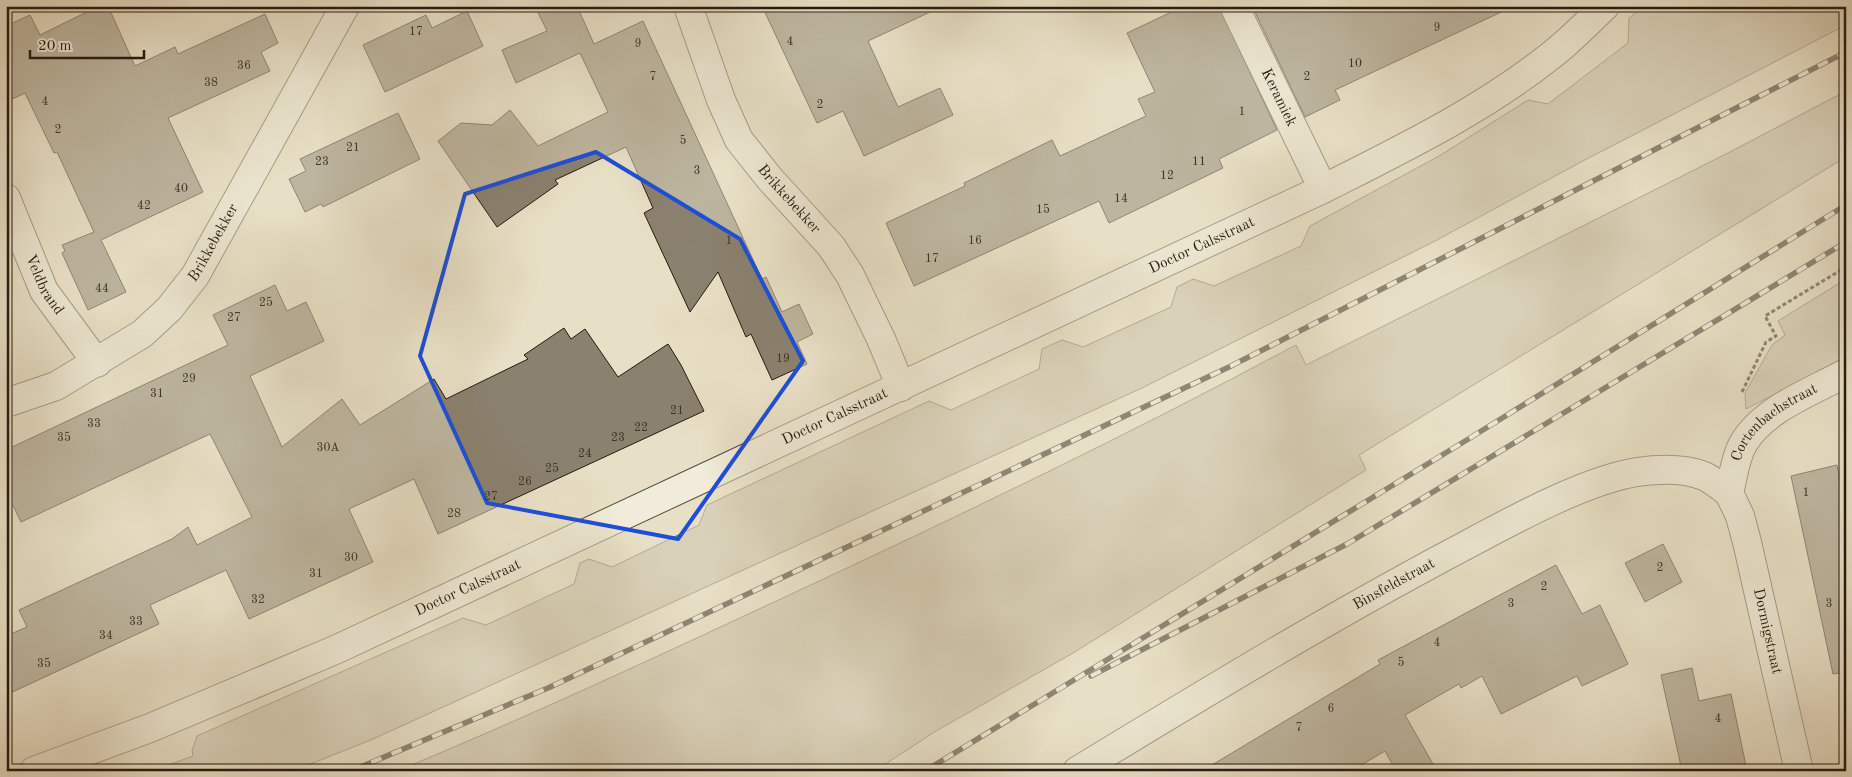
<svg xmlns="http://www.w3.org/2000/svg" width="1852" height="777" font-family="'Old Standard TT',serif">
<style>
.green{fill:#c7bea7;stroke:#766c5c}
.building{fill:#8a816f;stroke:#251a10}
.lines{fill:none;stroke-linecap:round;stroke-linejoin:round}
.minor-casing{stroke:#564c3e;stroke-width:30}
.tertiary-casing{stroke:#564c3e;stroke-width:30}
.path{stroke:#251a10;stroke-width:3;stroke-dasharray:4 2.5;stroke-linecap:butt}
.minor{stroke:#f0ebda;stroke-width:28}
.tertiary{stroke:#f0ebda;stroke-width:28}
.rail-casing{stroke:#251a10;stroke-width:5.5}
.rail{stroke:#f0ebda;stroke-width:4;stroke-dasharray:11;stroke-linecap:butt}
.marked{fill:none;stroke:#1d4ed8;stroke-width:4;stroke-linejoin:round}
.labels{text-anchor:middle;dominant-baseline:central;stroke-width:4;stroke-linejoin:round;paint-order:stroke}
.number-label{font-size:12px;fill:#3e3428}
.street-label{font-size:15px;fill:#251a10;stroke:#f0ebda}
</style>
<rect width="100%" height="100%" fill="#e8e0c6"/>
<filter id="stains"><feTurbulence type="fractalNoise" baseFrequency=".004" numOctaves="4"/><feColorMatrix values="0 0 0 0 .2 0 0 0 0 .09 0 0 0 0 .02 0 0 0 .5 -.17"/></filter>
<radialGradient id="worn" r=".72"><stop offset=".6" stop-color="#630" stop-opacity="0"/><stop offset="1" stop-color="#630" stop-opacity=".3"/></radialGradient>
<!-- green -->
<path class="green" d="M 1644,6 L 1783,6 L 1785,10 L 1792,6 L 1846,6 L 1846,25 L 1581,162 L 1435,241 L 1142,388 L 371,740 L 293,771 L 152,771 L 193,756 L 192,751 L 197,736 L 463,618 L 486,625 L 574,584 L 580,563 L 589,559 L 612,567 L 699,525 L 707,505 L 929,401 L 951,410 L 1039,369 L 1042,349 L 1062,340 L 1083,347 L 1171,307 L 1177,287 L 1193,279 L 1214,286 L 1301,246 L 1310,226 L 1439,156 L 1528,100 L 1548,104 L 1628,43 L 1629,18 Z
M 1846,91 L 1846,157 L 1359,455 L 1366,470 L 1073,653 L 936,731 L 875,771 L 397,771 C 528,717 656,657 785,597 C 957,517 1128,435 1296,345 L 1306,365 L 1728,153 Z
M 1846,279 L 1846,357 L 1746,409 L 1745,393 L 1772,345 L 1785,335 L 1778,321 Z"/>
<!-- building -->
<path class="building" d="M 99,6 L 108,6 L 135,66 L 175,47 L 178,54 L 265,14 L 278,43 L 261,52 L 270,71 L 168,118 L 203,192 L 101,240 L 126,292 L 88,310 L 62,253 L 65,251 L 62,245 L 94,232 L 57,152 L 54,153 L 25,93 L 6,102 L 6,26 L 30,15 L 40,35 Z
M 535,6 L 577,6 L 594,44 L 643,21 L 762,279 L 766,277 L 782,312 L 799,304 L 813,334 L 797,342 L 807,364 L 772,380 L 751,334 L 746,337 L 718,272 L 690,312 L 644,213 L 653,208 L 626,147 L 555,180 L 558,184 L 497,227 L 438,141 L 461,123 L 492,125 L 510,110 L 538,146 L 608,112 L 580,53 L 516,83 L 502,50 L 547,31 Z
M 762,6 L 943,6 L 868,41 L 898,107 L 940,88 L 953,115 L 864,156 L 843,111 L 817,123 Z
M 1184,6 L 1219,6 L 1277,130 L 1219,159 L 1223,168 L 1109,223 L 1099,201 L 914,286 L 886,223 L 965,186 L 964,183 L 1052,140 L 1060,156 L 1146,116 L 1138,99 L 1155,92 L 1127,33 Z
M 1252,6 L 1514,6 L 1335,90 L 1340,100 L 1305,117 Z
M 467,11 L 483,46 L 385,92 L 363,45 L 426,15 L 432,28 Z
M 398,113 L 420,159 L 323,207 L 321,204 L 305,212 L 289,179 L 306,171 L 300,159 Z
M 275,285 L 287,311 L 306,302 L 324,341 L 250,376 L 282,447 L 342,399 L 360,425 L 434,379 L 446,399 L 528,359 L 524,355 L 564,328 L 571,339 L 585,329 L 618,377 L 668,344 L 681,365 L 704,411 L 438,534 L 414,479 L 349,509 L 373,562 L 249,619 L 226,570 L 150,605 L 159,624 L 6,695 L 6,636 L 27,627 L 19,610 L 172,539 L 188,527 L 197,545 L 252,517 L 210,434 L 21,522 L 6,491 L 6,450 L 228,345 L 213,315 Z
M 1837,465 L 1842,488 L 1846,488 L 1846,672 L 1833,674 L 1791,476 Z
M 1663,544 L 1682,582 L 1645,602 L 1625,563 Z
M 1556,565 L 1582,614 L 1600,605 L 1628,664 L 1582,686 L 1577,676 L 1501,714 L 1482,676 L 1461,688 L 1459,684 L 1405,715 L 1437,771 L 1396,771 L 1385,751 L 1351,771 L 1202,771 L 1380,664 L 1378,660 Z
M 1692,668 L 1699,701 L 1731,694 L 1747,771 L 1682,771 L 1661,675 Z"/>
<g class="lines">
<defs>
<g id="minor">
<path id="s1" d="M 688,6 L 721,100 L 739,140 L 770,179 L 831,246 L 850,275 L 881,339 L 901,387"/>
<path id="s2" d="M 1234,6 L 1323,189"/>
<path id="s3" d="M 6,198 L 44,291 L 97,363"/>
<path id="s4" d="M 6,403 L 56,386 L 142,334 L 169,309 L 195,276 L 345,6"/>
<path id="s5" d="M 1729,493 L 1740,516 L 1747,542 L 1799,771"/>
<path id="s6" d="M 1729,493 C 1733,478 1735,458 1743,444 C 1763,409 1811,392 1846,373"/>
<path id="s7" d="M 1077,771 C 1202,695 1327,619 1457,550 C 1506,524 1582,481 1637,472 C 1658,469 1684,468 1704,476 C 1713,480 1722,488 1729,493"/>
</g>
<g id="tertiary">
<path id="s8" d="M 34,771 L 150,728 L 335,650 L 1323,189 C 1400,150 1481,111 1549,57 C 1569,42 1587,23 1605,6"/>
</g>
</defs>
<!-- minor casing -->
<use href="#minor" class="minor-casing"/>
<!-- tertiary casing -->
<use href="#tertiary" class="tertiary-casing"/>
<!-- path -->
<path class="path" d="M 1742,392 L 1766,342 L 1776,336 L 1765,316 L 1846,267"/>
<!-- minor -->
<use href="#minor" class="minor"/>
<!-- tertiary -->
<use href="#tertiary" class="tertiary"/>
<defs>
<path id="rail" d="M 1091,676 L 1347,544 L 1846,242
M 351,771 L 548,688 L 1229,367 L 1846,52
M 925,771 L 1470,438 L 1846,205"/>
</defs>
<!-- rail casing -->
<use href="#rail" class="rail-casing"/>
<!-- rail -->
<use href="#rail" class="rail"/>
</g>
<!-- marked area -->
<path d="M0 0H1852V777H0ZM 596,152 L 740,239 L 803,361 L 678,539 L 487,503 L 420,356 L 465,194 Z" fill="#e8e0c6" fill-opacity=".55" fill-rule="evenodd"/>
<path class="marked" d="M 596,152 L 740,239 L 803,361 L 678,539 L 487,503 L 420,356 L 465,194 Z"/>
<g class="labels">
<!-- number labels -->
<g class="number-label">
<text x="1437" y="28">9</text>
<text x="416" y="32">17</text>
<text x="790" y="42">4</text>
<text x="638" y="44">9</text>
<text x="1355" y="64">10</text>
<text x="244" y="66">36</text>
<text x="653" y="77">7</text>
<text x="1307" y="77">2</text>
<text x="211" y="83">38</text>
<text x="45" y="102">4</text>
<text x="820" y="105">2</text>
<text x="1242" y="112">1</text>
<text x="58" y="130">2</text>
<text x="683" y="141">5</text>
<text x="353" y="148">21</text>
<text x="322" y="162">23</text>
<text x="1199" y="162">11</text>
<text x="697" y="171">3</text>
<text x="1167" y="176">12</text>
<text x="181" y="189">40</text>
<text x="1121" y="199">14</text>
<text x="144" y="206">42</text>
<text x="1043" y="210">15</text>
<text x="729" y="241">1</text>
<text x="975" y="241">16</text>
<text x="932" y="259">17</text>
<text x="102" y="289">44</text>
<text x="266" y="303">25</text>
<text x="234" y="318">27</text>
<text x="783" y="359">19</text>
<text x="189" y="379">29</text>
<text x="157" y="394">31</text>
<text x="677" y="411">21</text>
<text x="94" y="424">33</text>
<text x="641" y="428">22</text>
<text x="64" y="438">35</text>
<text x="618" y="438">23</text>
<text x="328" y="448">30A</text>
<text x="585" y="454">24</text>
<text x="552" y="469">25</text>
<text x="525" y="482">26</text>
<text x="1806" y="493">1</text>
<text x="491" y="497">27</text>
<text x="454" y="514">28</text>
<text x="351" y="558">30</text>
<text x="1660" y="568">2</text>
<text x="316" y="574">31</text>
<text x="1544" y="587">2</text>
<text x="258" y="600">32</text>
<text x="1511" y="604">3</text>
<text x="1829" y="604">3</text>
<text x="136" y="622">33</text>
<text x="106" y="636">34</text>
<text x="1437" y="643">4</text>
<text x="1401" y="663">5</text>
<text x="44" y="664">35</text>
<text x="1331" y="709">6</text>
<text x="1718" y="719">4</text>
<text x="1299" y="728">7</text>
</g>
<!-- street labels -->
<g class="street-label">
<text stroke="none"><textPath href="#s2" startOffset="102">Keramiek</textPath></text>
<text stroke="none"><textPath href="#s1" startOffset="221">Brikkebekker</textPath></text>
<text stroke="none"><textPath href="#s4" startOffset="270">Brikkebekker</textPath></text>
<text stroke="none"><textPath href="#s8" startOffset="1281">Doctor Calsstraat</textPath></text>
<text stroke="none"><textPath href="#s3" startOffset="95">Veldbrand</textPath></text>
<text stroke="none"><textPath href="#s8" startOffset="876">Doctor Calsstraat</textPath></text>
<text stroke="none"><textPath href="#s6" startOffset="89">Cortenbachstraat</textPath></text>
<text stroke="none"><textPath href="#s7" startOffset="368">Binsfeldstraat</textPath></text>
<text stroke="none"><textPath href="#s8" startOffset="471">Doctor Calsstraat</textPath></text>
<text stroke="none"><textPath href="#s5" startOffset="144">Dormigstraat</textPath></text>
</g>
</g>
<!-- margin -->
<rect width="1852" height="777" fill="none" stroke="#e8e0c6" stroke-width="25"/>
<rect x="8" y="8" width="1837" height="762" fill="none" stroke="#251a10" stroke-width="2.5"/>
<rect x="12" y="12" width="1827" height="752" fill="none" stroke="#251a10"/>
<!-- scale -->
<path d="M30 50v8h114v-8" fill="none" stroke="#251a10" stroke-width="2.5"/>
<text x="38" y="50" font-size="15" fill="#251a10" stroke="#f0ebda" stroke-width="4" paint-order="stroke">20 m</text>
<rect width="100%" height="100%" filter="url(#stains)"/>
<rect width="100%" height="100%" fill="url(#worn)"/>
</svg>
